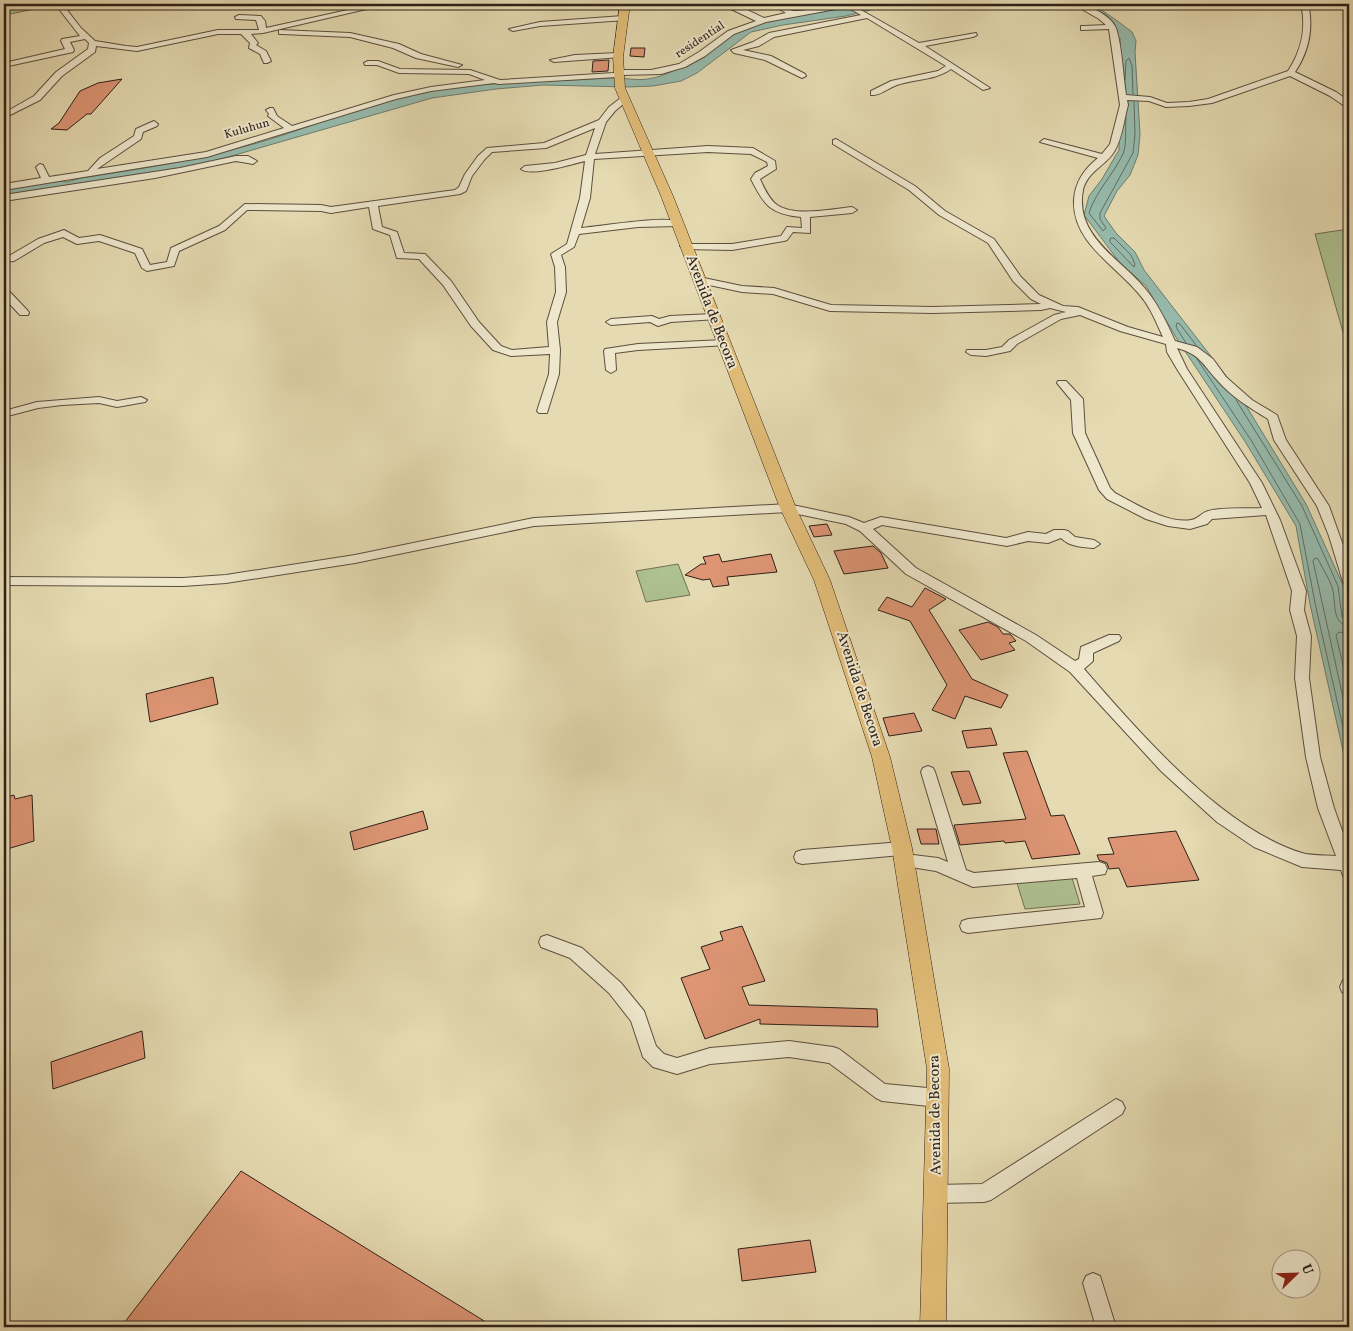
<svg xmlns="http://www.w3.org/2000/svg" width="1353" height="1331" font-family="Vollkorn,serif">
<style>
.green{fill:#aec191;stroke:#6e7054}
.water{fill:#96bbad;stroke:#6d7d71}
.lines{fill:none;stroke-linecap:round;stroke-linejoin:round}
.shore{stroke:#626d62;stroke-width:1}
.building{fill:#dd9574;stroke:#2f1f18}
.minor-casing{stroke:#5c4e3e;stroke-width:2}
.major-casing{stroke:#2f1f18;stroke-width:1}
.minor{fill:#eee7cc;fill-rule:evenodd}
.major{fill:#e2bd78;fill-rule:evenodd}
.labels{text-anchor:middle;dominant-baseline:central;stroke-width:4;stroke-linejoin:round;paint-order:stroke}
.far-street-label{font-size:12px;fill:#2f1f18;stroke:#eee7cc}
.street-label{font-size:15px;fill:#2f1f18;stroke:#eee7cc}
</style>
<rect width="100%" height="100%" fill="#e5dab1"/>
<filter id="stains"><feTurbulence type="fractalNoise" baseFrequency=".004" numOctaves="4"/><feColorMatrix values="0 0 0 0 .2 0 0 0 0 .09 0 0 0 0 .02 0 0 0 .5 -.17"/></filter>
<radialGradient id="worn" r=".72"><stop offset=".6" stop-color="#630" stop-opacity="0"/><stop offset="1" stop-color="#630" stop-opacity=".3"/></radialGradient>
<!-- green -->
<path class="green" d="M 4,4 L 52,4 L 54,5 L 10,14 Z
M 1349,229 L 1349,353 L 1315,234 Z
M 678,564 L 690,595 L 646,602 L 636,571 Z
M 1072,878 L 1080,904 L 1025,909 L 1017,883 Z"/>
<!-- water -->
<path class="water" d="M 865,4 L 894,4 L 846,16 L 783,25 L 751,32 L 697,73 L 681,81 L 653,86 L 628,87 L 543,85 L 496,89 L 432,98 L 197,166 L 4,196 L 4,189 L 54,180 L 67,182 L 81,178 C 140,169 199,160 257,143 C 317,126 374,99 437,90 C 493,81 551,82 607,78 C 621,77 635,81 648,79 C 684,73 700,49 730,35 C 769,16 822,12 865,4 Z
M 1074,4 L 1086,4 L 1100,9 L 1116,20 L 1132,32 L 1136,41 L 1135,52 L 1140,134 L 1138,155 L 1130,175 L 1117,191 L 1104,216 L 1116,233 L 1135,252 L 1144,270 L 1234,386 L 1306,504 L 1343,585 L 1349,629 L 1349,786 L 1344,755 L 1310,604 L 1296,526 L 1246,443 L 1177,339 L 1146,286 L 1120,263 L 1084,215 L 1089,196 L 1102,179 L 1119,150 L 1121,58 L 1120,38 L 1101,19 Z"/>
<g class="lines">
<!-- shore -->
<path class="shore" d="M 1125,80 L 1126,61 L 1129,58 L 1132,66 L 1133,94
M 1126,118 C 1125,129 1127,144 1123,154 C 1113,175 1096,191 1089,213 L 1103,231 L 1106,228 L 1100,219 L 1100,213 L 1133,153 L 1135,134 L 1134,102
M 1111,238 L 1114,238 L 1131,255 L 1135,264 L 1134,267 L 1110,242 Z
M 1186,343 L 1176,327 L 1177,323 L 1180,324 L 1196,345
M 1197,359 L 1251,440 L 1300,524 L 1315,603 L 1349,754
M 1236,400 L 1302,506 L 1338,586 L 1342,617 L 1349,620
M 1349,627 C 1330,622 1337,602 1332,587 C 1329,578 1322,568 1318,559 L 1315,558 L 1313,561 L 1349,725
M 1349,634 L 1339,632 L 1336,635 L 1349,691"/>
</g>
<!-- building -->
<path class="building" d="M 631,48 L 645,48 L 644,57 L 630,56 Z
M 609,60 L 608,71 L 592,72 L 593,61 Z
M 122,79 L 91,114 L 87,114 L 67,130 L 51,129 L 59,123 L 80,91 L 98,83 Z
M 827,524 L 832,535 L 814,537 L 809,526 Z
M 873,546 L 881,553 L 888,568 L 844,574 L 834,551 Z
M 719,554 L 722,562 L 771,554 L 777,572 L 727,577 L 729,585 L 713,587 L 710,579 L 703,580 L 685,575 L 701,564 L 706,564 L 703,557 Z
M 925,588 L 946,599 L 929,610 L 972,679 L 1008,695 L 1001,708 L 965,696 L 955,719 L 932,710 L 947,685 L 910,621 L 878,610 L 887,597 L 912,607 Z
M 988,622 L 998,627 L 1003,634 L 1010,634 L 1016,641 L 1009,643 L 1015,650 L 981,660 L 959,630 Z
M 213,677 L 218,704 L 150,722 L 146,694 Z
M 914,713 L 922,731 L 889,736 L 883,718 Z
M 991,728 L 997,745 L 967,748 L 962,731 Z
M 1027,751 L 1051,816 L 1064,815 L 1080,854 L 1032,859 L 1025,841 L 1005,843 L 1004,841 L 960,845 L 954,825 L 1026,819 L 1003,753 Z
M 969,771 L 981,803 L 963,805 L 951,772 Z
M 14,795 L 15,799 L 32,795 L 34,841 L 4,850 L 4,798 Z
M 423,811 L 428,829 L 354,850 L 350,832 Z
M 917,829 L 936,829 L 939,844 L 921,844 Z
M 1176,831 L 1199,880 L 1127,887 L 1119,868 L 1109,869 L 1107,863 L 1099,860 L 1097,855 L 1114,854 L 1108,838 Z
M 742,926 L 765,981 L 742,987 L 749,1005 L 877,1009 L 878,1027 L 760,1024 L 760,1019 L 705,1039 L 681,978 L 710,969 L 701,947 L 723,940 L 720,932 Z
M 142,1031 L 145,1058 L 53,1089 L 51,1062 Z
M 241,1171 L 278,1194 L 494,1327 L 121,1327 Z
M 810,1240 L 816,1272 L 742,1281 L 738,1249 Z"/>
<g class="lines">
<defs>
<path id="minor" d="M 55,4 L 62,4 L 64,7 L 90,4 L 67,10 L 81,28 L 95,41 L 126,46 L 137,47 L 218,30 L 259,30 L 256,20 L 236,19 L 235,17 L 239,15 L 261,16 L 265,21 L 266,28 L 375,4 L 388,4 L 263,33 L 251,34 L 258,43 L 256,45 L 266,51 L 271,61 L 267,63 L 264,63 L 260,54 L 249,48 L 250,43 L 241,34 L 218,34 L 137,51 L 96,46 L 95,52 L 62,76 L 40,100 L 4,118 L 4,113 L 34,96 L 56,72 L 88,49 L 89,43 L 85,39 L 70,42 L 74,50 L 73,52 L 4,67 L 4,63 L 65,49 L 61,41 L 62,39 L 80,36 Z
M 571,4 L 586,4 L 571,7 Z
M 729,4 L 735,4 L 764,18 L 786,13 L 771,4 C 781,4 790,12 796,11 C 816,10 835,4 855,4 L 854,6 L 919,43 L 976,33 L 977,35 L 973,37 L 925,46 L 990,88 L 983,90 L 951,69 C 936,80 915,79 897,85 C 888,88 880,96 871,95 L 871,91 L 891,81 L 938,71 L 946,66 L 867,18 L 774,37 L 759,46 L 743,50 L 771,56 L 805,74 L 806,76 L 802,78 L 765,60 L 734,53 L 731,50 L 753,42 L 769,33 L 861,15 L 847,7 L 766,22 L 734,34 L 705,56 L 685,67 L 661,74 L 621,75 L 617,77 L 499,84 L 494,83 L 431,91 L 396,99 L 207,157 L 4,190 L 4,184 L 41,178 L 36,167 L 40,164 L 43,165 L 49,177 L 88,171 L 100,158 L 134,136 L 136,129 L 154,121 L 158,124 L 157,126 L 143,132 L 141,139 L 97,169 L 206,152 L 284,128 L 268,116 L 269,114 L 266,110 L 270,108 L 273,108 L 277,116 L 292,126 L 394,95 L 431,87 L 485,80 L 469,74 L 399,73 L 377,65 L 365,65 L 364,63 L 368,61 L 378,61 L 400,69 L 470,70 L 500,80 L 614,73 L 617,70 L 651,70 L 679,64 L 699,52 L 728,31 L 756,21 L 729,8 Z
M 1073,4 C 1086,3 1111,15 1116,28 C 1122,46 1123,75 1126,95 L 1150,97 L 1167,103 L 1189,102 L 1208,99 L 1288,71 C 1300,53 1306,31 1302,9 L 1291,4 L 1301,4 L 1309,8 C 1313,31 1308,53 1295,72 L 1336,92 L 1349,101 L 1349,107 L 1346,107 L 1330,96 L 1290,76 L 1212,103 L 1189,106 L 1166,107 L 1149,101 L 1127,100 L 1128,105 C 1124,120 1122,139 1114,152 C 1105,166 1087,172 1083,190 C 1074,237 1123,260 1147,291 C 1159,306 1167,323 1175,341 L 1197,347 L 1213,359 L 1226,377 L 1252,400 L 1277,415 L 1286,440 L 1329,506 L 1349,562 L 1349,586 L 1344,585 L 1343,582 L 1329,536 L 1317,506 L 1274,440 L 1268,419 C 1250,408 1232,397 1218,381 C 1203,365 1200,354 1177,348 L 1187,369 L 1262,483 L 1280,520 L 1306,591 L 1304,610 L 1311,636 L 1309,678 L 1320,757 L 1334,808 L 1349,850 L 1349,878 L 1343,876 L 1341,870 L 1302,867 L 1254,847 L 1217,822 L 1161,771 L 1070,672 L 1026,641 L 906,574 L 860,531 L 846,524 L 788,512 L 534,526 L 355,563 L 226,583 L 183,586 L 4,585 L 4,577 L 183,578 L 226,575 L 355,555 L 534,518 L 788,504 L 849,517 L 864,523 L 881,517 L 1006,538 L 1028,532 L 1046,534 L 1054,530 L 1064,530 L 1068,531 L 1075,537 L 1094,540 L 1100,544 L 1094,548 C 1082,547 1070,547 1061,538 L 1048,543 L 1028,541 L 1007,546 L 882,525 L 873,529 L 916,568 L 1036,635 L 1075,661 L 1079,659 L 1081,647 L 1109,635 L 1119,635 L 1121,638 L 1119,641 L 1093,653 L 1093,661 L 1084,669 C 1139,732 1221,828 1302,853 C 1312,856 1325,855 1336,856 L 1318,808 L 1306,757 L 1295,678 L 1297,636 L 1290,610 L 1292,591 L 1266,515 L 1212,519 L 1207,524 L 1190,529 L 1168,526 L 1146,519 L 1107,499 L 1099,490 L 1073,433 L 1071,400 L 1057,383 L 1058,381 L 1066,381 L 1083,399 L 1085,433 L 1110,488 L 1115,493 C 1136,504 1167,524 1191,520 C 1198,519 1201,513 1208,511 C 1224,507 1245,509 1262,508 L 1250,483 L 1177,369 L 1167,352 L 1166,344 L 1120,331 L 1080,315 L 1061,319 L 1017,344 L 1010,351 L 986,356 L 971,355 L 966,352 L 967,350 L 986,350 L 1002,347 L 1009,340 L 1054,315 L 1066,312 L 1050,308 L 1041,310 L 933,313 L 830,311 L 773,294 L 742,292 L 695,282 L 694,280 L 699,277 L 742,286 L 774,288 L 831,305 L 933,307 L 1041,304 L 1031,299 L 1013,281 L 988,243 L 939,215 L 909,190 L 833,144 L 833,140 L 836,139 L 915,186 L 945,211 L 994,239 L 1021,277 L 1039,295 L 1063,306 L 1078,307 L 1128,327 L 1163,337 C 1156,322 1150,306 1139,294 C 1115,265 1072,242 1074,200 C 1075,182 1084,169 1098,158 L 1040,142 L 1044,139 L 1102,154 L 1110,144 L 1120,105 L 1109,29 L 1081,30 L 1081,26 L 1084,26 L 1106,25 L 1099,19 Z
M 623,16 L 626,16 L 626,20 L 540,26 L 513,31 L 509,29 L 540,22 Z
M 279,30 L 350,33 L 399,44 L 421,54 L 462,65 L 458,67 L 416,58 L 393,48 L 350,37 L 282,34 L 279,34 Z
M 618,53 L 621,53 L 621,57 L 554,62 L 550,60 L 575,55 Z
M 622,97 L 629,99 L 615,111 L 606,122 L 595,154 L 708,146 L 753,148 L 775,161 L 776,169 L 760,179 C 764,188 769,199 777,205 C 795,217 832,209 852,207 L 857,210 L 852,213 L 810,217 L 810,233 L 793,232 L 787,240 L 784,241 L 732,250 L 685,249 L 680,246 L 682,244 L 732,244 L 781,236 L 787,227 L 802,228 L 801,217 C 770,214 764,205 751,179 L 755,173 L 768,166 L 767,162 L 751,154 L 708,152 L 594,159 L 590,198 L 581,228 C 599,227 670,214 682,223 L 677,226 L 638,227 L 579,234 L 574,247 L 561,255 L 565,267 L 566,292 L 557,322 L 560,350 L 559,374 L 547,413 L 539,413 L 537,411 L 549,374 L 550,354 L 511,356 L 493,350 L 471,326 L 443,285 L 419,259 L 397,258 L 390,235 L 373,229 L 369,207 L 331,213 L 321,211 L 247,210 L 225,230 L 179,251 L 174,266 L 147,271 L 142,268 L 135,253 L 99,241 L 77,244 L 63,237 L 44,243 L 14,261 L 4,262 L 4,256 L 9,256 L 38,239 L 64,230 L 79,238 L 100,235 L 142,249 L 150,265 L 167,262 L 171,248 L 219,226 L 245,204 L 321,205 L 331,207 L 455,190 L 459,187 L 465,174 L 478,156 L 487,148 L 544,143 L 599,120 L 609,107 ZM 595,128 L 586,155 L 555,163 L 525,166 L 521,169 C 531,177 572,164 585,161 L 580,198 L 567,244 L 551,254 L 555,267 L 556,292 L 547,322 L 549,347 L 512,350 L 501,346 L 479,322 L 451,281 L 425,254 L 404,253 L 397,232 L 382,227 L 378,206 L 460,194 L 466,191 L 472,176 L 484,160 L 492,152 L 546,148 Z
M 236,156 L 248,156 L 257,161 L 253,164 L 236,161 L 155,178 L 4,201 L 4,195 L 180,168 Z
M 4,289 L 8,290 L 28,311 L 29,313 L 28,315 L 20,315 L 4,298 Z
M 713,314 L 718,317 L 717,319 L 671,322 L 658,326 L 650,322 L 611,325 L 606,322 L 611,319 L 652,316 L 659,319 L 670,316 Z
M 724,340 L 728,341 L 729,343 L 728,345 L 638,350 L 615,353 L 616,370 L 611,373 L 606,370 L 604,351 L 605,349 L 638,344 Z
M 99,397 L 117,401 L 141,397 L 147,400 L 145,402 L 117,407 L 99,403 L 62,405 L 38,408 L 4,417 L 4,411 L 37,402 Z
M 928,766 L 933,768 L 935,772 L 966,870 L 974,873 L 1099,862 L 1105,864 L 1107,869 L 1105,874 L 1092,876 L 1103,913 L 1101,918 L 968,933 L 962,931 L 960,926 L 962,921 L 968,919 L 1085,907 L 1077,878 L 973,887 L 936,871 L 898,865 L 896,860 L 901,855 L 802,864 L 796,862 L 794,857 L 796,852 L 802,850 L 902,842 L 908,843 L 910,848 L 905,854 L 938,858 L 948,862 L 921,772 L 923,768 Z
M 547,935 L 582,948 L 621,983 L 644,1011 L 656,1046 L 664,1054 L 677,1058 L 710,1048 L 789,1041 L 833,1047 L 839,1049 L 885,1084 L 938,1089 L 944,1092 L 947,1098 L 944,1104 L 938,1107 L 882,1101 L 876,1098 L 829,1063 L 789,1057 L 710,1064 L 677,1074 L 653,1067 L 643,1057 L 631,1021 L 609,993 L 570,958 L 541,947 L 539,942 L 541,937 Z
M 1349,977 L 1349,994 L 1348,995 L 1342,992 L 1340,987 L 1343,980 Z
M 1116,1099 L 1122,1102 L 1125,1108 L 1122,1114 L 991,1200 L 984,1202 L 936,1203 L 929,1201 L 927,1194 L 929,1187 L 936,1185 L 982,1184 Z
M 1093,1273 L 1100,1276 L 1116,1327 L 1096,1327 L 1083,1283 L 1086,1276 Z"/>
<path id="major" d="M 620,4 L 630,4 L 623,57 L 625,88 L 673,196 L 796,508 L 830,580 L 890,757 L 912,848 L 949,1069 L 946,1327 L 920,1327 L 927,1069 L 892,848 L 872,757 L 814,580 L 780,508 L 661,196 L 615,88 L 613,57 Z"/>
</defs>
<!-- minor casing -->
<use href="#minor" class="minor-casing"/>
<!-- major casing -->
<use href="#major" class="major-casing"/>
<!-- minor -->
<use href="#minor" class="minor"/>
<!-- major -->
<use href="#major" class="major"/>
</g>
<g class="labels">
<!-- far-street labels -->
<g class="far-street-label">
<text transform="translate(700 40) rotate(-33)">residential</text>
<text transform="translate(247 129) rotate(-16)">Kuluhun</text>
</g>
<!-- street labels -->
<g class="street-label">
<text transform="translate(711 312) rotate(69)">Avenida de Becora</text>
<text transform="translate(859 689) rotate(72)">Avenida de Becora</text>
<text transform="translate(936 1115) rotate(-91)">Avenida de Becora</text>
</g>
</g>
<!-- margin -->
<rect width="1353" height="1331" fill="none" stroke="#e5dab1" stroke-width="20"/>
<rect x="5" y="5" width="1343" height="1321" fill="none" stroke="#2f1f18" stroke-width="2.5"/>
<rect x="10" y="10" width="1333" height="1311" fill="none" stroke="#2f1f18"/>
<!-- north arrow -->
<g transform="translate(1296 1274) rotate(67)"><circle r="24" fill="#eee7cc" stroke="#a29784"/>
<path d="M0-4L9 19L0 12L-9 19Z" fill="#8f2418"/>
<text y="-8" font-size="14" font-weight="bold" text-anchor="middle" fill="#2f1f18">U</text>
</g>
<rect width="100%" height="100%" filter="url(#stains)"/>
<rect width="100%" height="100%" fill="url(#worn)"/>
</svg>
